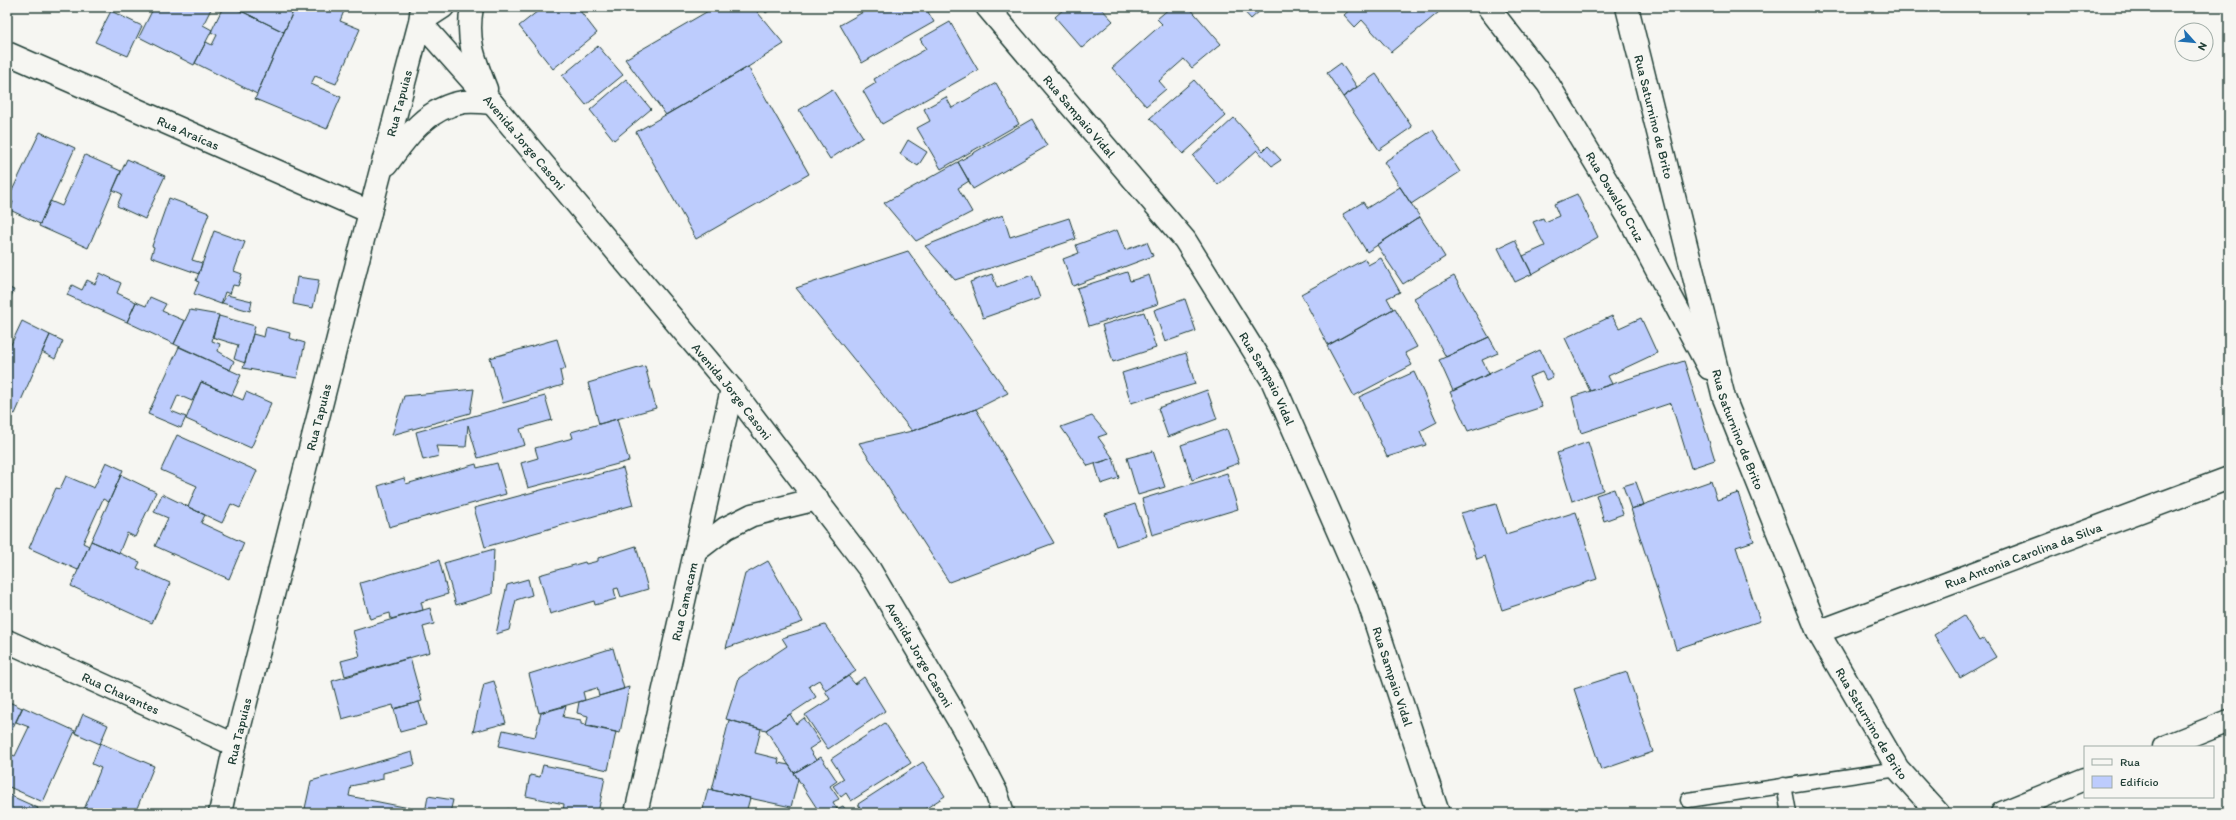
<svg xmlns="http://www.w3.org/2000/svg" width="2236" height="820" font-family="Itim,sans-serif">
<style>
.building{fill:#bdccfd;stroke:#1f3d34}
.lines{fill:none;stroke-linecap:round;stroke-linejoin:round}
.service-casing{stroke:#1f3d34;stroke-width:17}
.minor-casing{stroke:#1f3d34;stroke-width:25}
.tertiary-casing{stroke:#1f3d34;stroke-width:25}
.service{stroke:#f6f6f2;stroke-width:14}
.minor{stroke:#f6f6f2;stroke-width:22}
.tertiary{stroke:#f6f6f2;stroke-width:22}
.labels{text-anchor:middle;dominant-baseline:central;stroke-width:3;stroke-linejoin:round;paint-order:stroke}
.street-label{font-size:13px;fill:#1f3d34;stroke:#f6f6f2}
</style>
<rect width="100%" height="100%" fill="#f6f6f2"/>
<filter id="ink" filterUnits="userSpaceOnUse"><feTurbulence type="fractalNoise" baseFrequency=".025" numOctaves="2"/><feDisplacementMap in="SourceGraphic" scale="8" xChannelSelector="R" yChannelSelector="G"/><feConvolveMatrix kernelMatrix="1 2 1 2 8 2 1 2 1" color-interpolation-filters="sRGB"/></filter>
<g filter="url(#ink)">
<!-- building -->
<path class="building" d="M 154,7 L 212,7 L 203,25 L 212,30 L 194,65 L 139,37 Z
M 223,7 L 233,7 L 284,32 L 257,94 L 195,63 L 206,42 L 212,45 L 217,35 L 211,32 Z
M 233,7 L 295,7 L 284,32 Z
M 295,7 L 348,7 L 344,11 L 340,21 L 360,29 L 336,84 L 315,76 L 311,84 L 341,97 L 327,129 L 255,99 Z
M 543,7 L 577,7 L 597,33 L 553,69 L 519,26 Z
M 753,7 L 784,44 L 748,67 L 666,115 L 625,59 L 715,7 Z
M 761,7 L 774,7 L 766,13 Z
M 872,7 L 925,7 L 934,22 L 862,63 L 840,25 Z
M 1066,7 L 1100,7 L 1113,21 L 1082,48 L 1055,17 Z
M 1171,7 L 1189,7 L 1221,44 L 1192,68 L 1184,59 L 1159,81 L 1166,89 L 1146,106 L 1112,68 L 1162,24 L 1157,19 Z
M 1240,7 L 1258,7 L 1261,10 L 1251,19 Z
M 1353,7 L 1445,7 L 1391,52 L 1362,20 L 1355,27 L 1344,15 Z
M 111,11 L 142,26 L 128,56 L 95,42 Z
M 950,22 L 978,70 L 882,124 L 863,91 L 876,83 L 874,79 L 926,49 L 920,39 Z
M 598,46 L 623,75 L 586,105 L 562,76 Z
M 1341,63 L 1357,87 L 1343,97 L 1327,73 Z
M 748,67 L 809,174 L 696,239 L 636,132 Z
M 1376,74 L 1412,127 L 1379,150 L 1343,97 Z
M 626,79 L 651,109 L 614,140 L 590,110 Z
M 1194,80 L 1226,116 L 1183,154 L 1150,118 Z
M 996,83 L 1019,124 L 941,169 L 917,128 L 930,121 L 924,109 L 946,97 L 952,108 Z
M 832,89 L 863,137 L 830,159 L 799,110 Z
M 1234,118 L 1263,151 L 1268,146 L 1281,160 L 1272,166 L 1257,150 L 1218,185 L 1193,156 Z
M 1032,119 L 1047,146 L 973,189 L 958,162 Z
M 1433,130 L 1460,172 L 1411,204 L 1384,162 Z
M 40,132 L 75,148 L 40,224 L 10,210 L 13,202 L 8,199 Z
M 908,140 L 927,152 L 918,166 L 900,154 Z
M 85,155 L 121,171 L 88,248 L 39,226 L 50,201 L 62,206 Z
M 127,159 L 165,176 L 145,219 L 117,206 L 122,194 L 113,190 Z
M 958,162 L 969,181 L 958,188 L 972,212 L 916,241 L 884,203 Z
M 1400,187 L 1420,217 L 1367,252 L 1343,214 L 1363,202 L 1367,208 Z
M 1577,194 L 1598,237 L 1532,274 L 1523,256 L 1545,246 L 1533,222 L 1543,218 L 1545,222 L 1559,216 L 1554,204 Z
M 169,198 L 209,213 L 192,260 L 202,263 L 199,274 L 151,257 L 154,247 L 152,246 Z
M 1003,215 L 1010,237 L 1069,218 L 1076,239 L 955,280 L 925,246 Z
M 1420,217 L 1445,257 L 1403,284 L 1377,245 Z
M 1117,230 L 1125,250 L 1147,242 L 1153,256 L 1073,286 L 1063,259 L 1079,253 L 1076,245 Z
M 214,231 L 245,242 L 234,271 L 242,274 L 238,286 L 233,285 L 230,294 L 225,292 L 221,304 L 194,294 L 199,282 L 196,281 Z
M 1515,240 L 1532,274 L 1515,282 L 1498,248 Z
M 908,251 L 1008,393 L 976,409 L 912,431 L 796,288 Z
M 1381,258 L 1400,292 L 1387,298 L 1393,309 L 1328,345 L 1301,294 L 1365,259 L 1368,265 Z
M 1127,272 L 1130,281 L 1149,275 L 1158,304 L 1089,326 L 1077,288 Z
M 100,273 L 121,283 L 117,293 L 136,302 L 127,322 L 67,295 L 72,285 L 82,290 L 87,280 L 95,284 Z
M 992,274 L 997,288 L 1032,275 L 1040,298 L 983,318 L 970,282 Z
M 1454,276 L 1489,337 L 1446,357 L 1414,298 Z
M 297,277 L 319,280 L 313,308 L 293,304 Z
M 7,287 L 14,290 L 7,305 Z
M 227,295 L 252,301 L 250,311 L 222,303 Z
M 150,297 L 166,304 L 162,311 L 185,321 L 174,344 L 127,322 L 136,302 L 146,306 Z
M 1185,299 L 1196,331 L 1165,342 L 1154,310 Z
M 1395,308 L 1417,347 L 1405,353 L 1412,365 L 1354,396 L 1327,346 Z
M 190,310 L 219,315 L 212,341 L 220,344 L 218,351 L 234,361 L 230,370 L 174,344 Z
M 1144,312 L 1156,348 L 1113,362 L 1102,325 Z
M 219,316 L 255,326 L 245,363 L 234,359 L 238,345 L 212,337 Z
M 1612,316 L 1619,328 L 1641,318 L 1657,353 L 1608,376 L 1612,384 L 1590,391 L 1565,338 Z
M 22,321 L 50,335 L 15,414 L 7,411 L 7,353 Z
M 266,327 L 290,333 L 289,338 L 305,343 L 297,378 L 243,368 L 253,334 L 264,337 Z
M 50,335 L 63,341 L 55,359 L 42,352 Z
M 1489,337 L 1498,353 L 1482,360 L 1489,374 L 1453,391 L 1439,360 Z
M 557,339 L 566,369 L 560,371 L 563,385 L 503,403 L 490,358 Z
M 179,347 L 241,375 L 232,395 L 201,382 L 192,401 L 178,395 L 171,411 L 186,417 L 181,428 L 148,414 Z
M 1540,350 L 1553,377 L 1546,380 L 1542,372 L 1529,377 L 1542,407 L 1468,431 L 1450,392 Z
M 1186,353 L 1195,384 L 1131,403 L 1122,373 Z
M 1684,361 L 1715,460 L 1691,468 L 1671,403 L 1581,433 L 1572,397 Z
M 645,366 L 656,408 L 599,424 L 588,383 Z
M 1414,372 L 1437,422 L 1420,431 L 1426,445 L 1387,457 L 1359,397 Z
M 201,382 L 243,400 L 246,392 L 271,403 L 251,448 L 186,419 Z
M 474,389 L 470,413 L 392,435 L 404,396 Z
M 1207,390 L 1217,419 L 1168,437 L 1158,408 Z
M 545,396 L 552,420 L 520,429 L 525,445 L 478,458 L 468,425 L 466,447 L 436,446 L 439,456 L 423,460 L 416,432 Z
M 976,409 L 1054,543 L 949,582 L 859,443 L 912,431 Z
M 1092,416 L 1107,434 L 1098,437 L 1113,458 L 1088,466 L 1061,427 Z
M 617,419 L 629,461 L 528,488 L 521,463 L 538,458 L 535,448 L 573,438 L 571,432 Z
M 1227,429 L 1239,463 L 1192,480 L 1181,445 Z
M 177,435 L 257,471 L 240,508 L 231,504 L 222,523 L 188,507 L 197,486 L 161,470 Z
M 1588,442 L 1603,490 L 1572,501 L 1557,453 Z
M 1153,451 L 1165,487 L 1138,495 L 1127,458 Z
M 1113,458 L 1119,478 L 1101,484 L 1095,464 Z
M 106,462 L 123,470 L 109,502 L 103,499 L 83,543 L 89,546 L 78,570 L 29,548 L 56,488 L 60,489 L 66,476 L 94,488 Z
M 497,463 L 506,494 L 389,527 L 378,486 L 404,478 L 406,484 L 476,464 L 477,468 Z
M 623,468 L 633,505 L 485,547 L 474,508 Z
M 1227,473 L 1238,509 L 1152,535 L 1142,499 Z
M 121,475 L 156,492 L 135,537 L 127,533 L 119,553 L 91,541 Z
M 1711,481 L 1717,500 L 1738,493 L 1754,541 L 1736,547 L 1760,621 L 1676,649 L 1631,509 Z
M 1636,482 L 1644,505 L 1631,509 L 1623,486 Z
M 1614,489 L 1623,514 L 1604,521 L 1596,495 Z
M 162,494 L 205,515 L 201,523 L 244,543 L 229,579 L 155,546 L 168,518 L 154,512 Z
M 1135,504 L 1147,536 L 1116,546 L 1105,514 Z
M 1496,504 L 1506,534 L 1576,512 L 1597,579 L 1502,610 L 1485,556 L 1477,559 L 1461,513 Z
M 91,541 L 140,562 L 137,568 L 170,583 L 152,623 L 71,586 Z
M 636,546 L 648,589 L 621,597 L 618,588 L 614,589 L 616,599 L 595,605 L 594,601 L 550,614 L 539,575 L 585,562 L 586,564 L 598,561 L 598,558 Z
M 494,549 L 492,594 L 456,605 L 444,563 Z
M 439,560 L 448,594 L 421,602 L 423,610 L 391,619 L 390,613 L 370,619 L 360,583 Z
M 768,561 L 803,622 L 726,648 L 745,574 Z
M 528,579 L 532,595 L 516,600 L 509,630 L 496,634 L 507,585 Z
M 430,608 L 434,624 L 423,627 L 430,652 L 345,676 L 341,661 L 360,656 L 353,631 Z
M 1964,616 L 1979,641 L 1984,638 L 1996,657 L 1960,678 L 1934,635 Z
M 825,625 L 856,671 L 826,691 L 819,680 L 809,686 L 816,697 L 766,730 L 726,719 L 739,678 L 787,646 L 782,638 Z
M 613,648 L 624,689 L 599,696 L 597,688 L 583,692 L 585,700 L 539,713 L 529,674 Z
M 410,658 L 422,701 L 394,709 L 393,705 L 342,719 L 332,681 Z
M 1627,672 L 1653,752 L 1601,770 L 1574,689 Z
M 848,676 L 855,684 L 864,677 L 885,711 L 828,749 L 805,715 L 830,699 L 825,691 Z
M 494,681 L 506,723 L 473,732 L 484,684 Z
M 629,687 L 620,733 L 586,726 L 588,716 L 577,713 L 579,702 Z
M 7,701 L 22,708 L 7,740 Z
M 419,702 L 426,725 L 400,732 L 394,709 Z
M 566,706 L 563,717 L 581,720 L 581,724 L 616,732 L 608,770 L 499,746 L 503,730 L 535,737 L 541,713 Z
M 23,707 L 75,731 L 43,802 L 7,786 L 7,753 L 15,756 L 29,727 L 16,722 Z
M 83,714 L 108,725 L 100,744 L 75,733 Z
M 790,714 L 796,724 L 804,718 L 820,742 L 809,749 L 816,760 L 794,773 L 766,730 Z
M 729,720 L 761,729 L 755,753 L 779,759 L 778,763 L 789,765 L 798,779 L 791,807 L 712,790 Z
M 885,723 L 911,763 L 851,801 L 846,793 L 841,797 L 833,786 L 844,779 L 831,759 Z
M 100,743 L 154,766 L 135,813 L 83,812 L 101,768 L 92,764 Z
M 412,752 L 415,765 L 383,773 L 383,779 L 351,786 L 349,796 L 409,808 L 408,813 L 304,813 L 311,781 Z
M 821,757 L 837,781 L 830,786 L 839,799 L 833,802 L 837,809 L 831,813 L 820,813 L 794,773 Z
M 923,762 L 945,796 L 919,813 L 863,813 L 858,804 Z
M 543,765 L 605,777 L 598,813 L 563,813 L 564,804 L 526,796 L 530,775 L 540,777 Z
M 708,789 L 750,798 L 747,809 L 764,813 L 702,813 Z
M 9,795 L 38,808 L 36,813 L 7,813 Z
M 428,796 L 453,800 L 450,813 L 425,813 Z
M 843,806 L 848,813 L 831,813 L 837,809 Z
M 507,809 L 528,813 L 506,813 Z"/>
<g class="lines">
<defs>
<path id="service" d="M 1784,785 L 1789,813
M 1688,800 L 1898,769"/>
<g id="minor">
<path id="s1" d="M 443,7 L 420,22 L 492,103 L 732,389 L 870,570 L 963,728 L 996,792 L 1003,813"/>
<path d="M 472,7 C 466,39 474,59 486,89"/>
<path id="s2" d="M 987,7 L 1185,240 L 1272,380 L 1368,600 L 1438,813"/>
<path id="s3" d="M 1488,7 L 1548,84 L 1629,218 L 1709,368"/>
<path id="s4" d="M 1627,7 L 1724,398 L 1818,632 L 1898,769 L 1938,813"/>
<path id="s5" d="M 7,53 L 370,212"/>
<path d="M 696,551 L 726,528 L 752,515 L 817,499"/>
<path id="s6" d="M 1818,632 L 2229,478"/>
<path id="s7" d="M 7,641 L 235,745"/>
<path d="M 2164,747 L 2229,721"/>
<path id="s8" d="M 636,813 L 732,389"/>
<path d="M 2002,813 L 2085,779"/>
</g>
<g id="tertiary">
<path d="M 387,164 C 407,136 428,107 464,102 C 473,101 483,102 492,103"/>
<path id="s9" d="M 220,813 L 235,745 L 370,212 L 420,22 L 422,7"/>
</g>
</defs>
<!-- service casing -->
<use href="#service" class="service-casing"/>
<!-- minor casing -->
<use href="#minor" class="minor-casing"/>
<!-- tertiary casing -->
<use href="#tertiary" class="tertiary-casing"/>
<!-- service -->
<use href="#service" class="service"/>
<!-- minor -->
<use href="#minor" class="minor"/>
<!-- tertiary -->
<use href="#tertiary" class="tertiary"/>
</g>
</g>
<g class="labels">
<!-- street labels -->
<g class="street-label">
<text stroke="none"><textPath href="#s9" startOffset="732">Rua Tapuias</textPath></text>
<text stroke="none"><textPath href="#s2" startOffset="143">Rua Sampaio Vidal</textPath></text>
<text stroke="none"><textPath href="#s4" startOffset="113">Rua Saturnino de Brito</textPath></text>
<text stroke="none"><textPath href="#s5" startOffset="198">Rua Araícas</textPath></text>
<text stroke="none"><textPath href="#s1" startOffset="187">Avenida Jorge Casoni</textPath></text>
<text stroke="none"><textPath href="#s3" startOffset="229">Rua Oswaldo Cruz</textPath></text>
<text stroke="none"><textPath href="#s2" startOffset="467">Rua Sampaio Vidal</textPath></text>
<text stroke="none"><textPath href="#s1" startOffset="511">Avenida Jorge Casoni</textPath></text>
<text stroke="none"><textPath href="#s9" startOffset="408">Rua Tapuias</textPath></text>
<text stroke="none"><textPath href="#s4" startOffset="437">Rua Saturnino de Brito</textPath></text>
<text stroke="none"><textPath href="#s6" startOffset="219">Rua Antonia Carolina da Silva</textPath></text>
<text stroke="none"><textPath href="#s8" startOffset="217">Rua Camacam</textPath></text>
<text stroke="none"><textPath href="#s1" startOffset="835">Avenida Jorge Casoni</textPath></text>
<text stroke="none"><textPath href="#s2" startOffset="791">Rua Sampaio Vidal</textPath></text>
<text stroke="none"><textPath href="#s7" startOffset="125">Rua Chavantes</textPath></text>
<text stroke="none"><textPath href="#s4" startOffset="761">Rua Saturnino de Brito</textPath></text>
<text stroke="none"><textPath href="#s9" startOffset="84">Rua Tapuias</textPath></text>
</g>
</g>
<!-- margin -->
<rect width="2236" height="820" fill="none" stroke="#f6f6f2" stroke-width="24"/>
<rect x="12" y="12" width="2212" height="796" fill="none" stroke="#1f3d34" stroke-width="1.5" filter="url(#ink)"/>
<!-- legend -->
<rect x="2084" y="746" width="130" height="52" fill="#f6f6f2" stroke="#a0aca6"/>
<rect x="2092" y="759" width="20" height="6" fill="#f6f6f2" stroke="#a0aca6"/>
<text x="2120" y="766" font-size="12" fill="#1f3d34">Rua</text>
<rect x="2092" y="776" width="20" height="12" fill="#bdccfd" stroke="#a0aca6"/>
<text x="2120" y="786" font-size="12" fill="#1f3d34">Edifício</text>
<!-- north arrow -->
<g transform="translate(2194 42) rotate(117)"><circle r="19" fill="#f6f6f2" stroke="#a0aca6"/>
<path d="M0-3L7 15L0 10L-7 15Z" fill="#1f6fb2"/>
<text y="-6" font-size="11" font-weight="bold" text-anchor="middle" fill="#1f3d34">N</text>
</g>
</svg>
